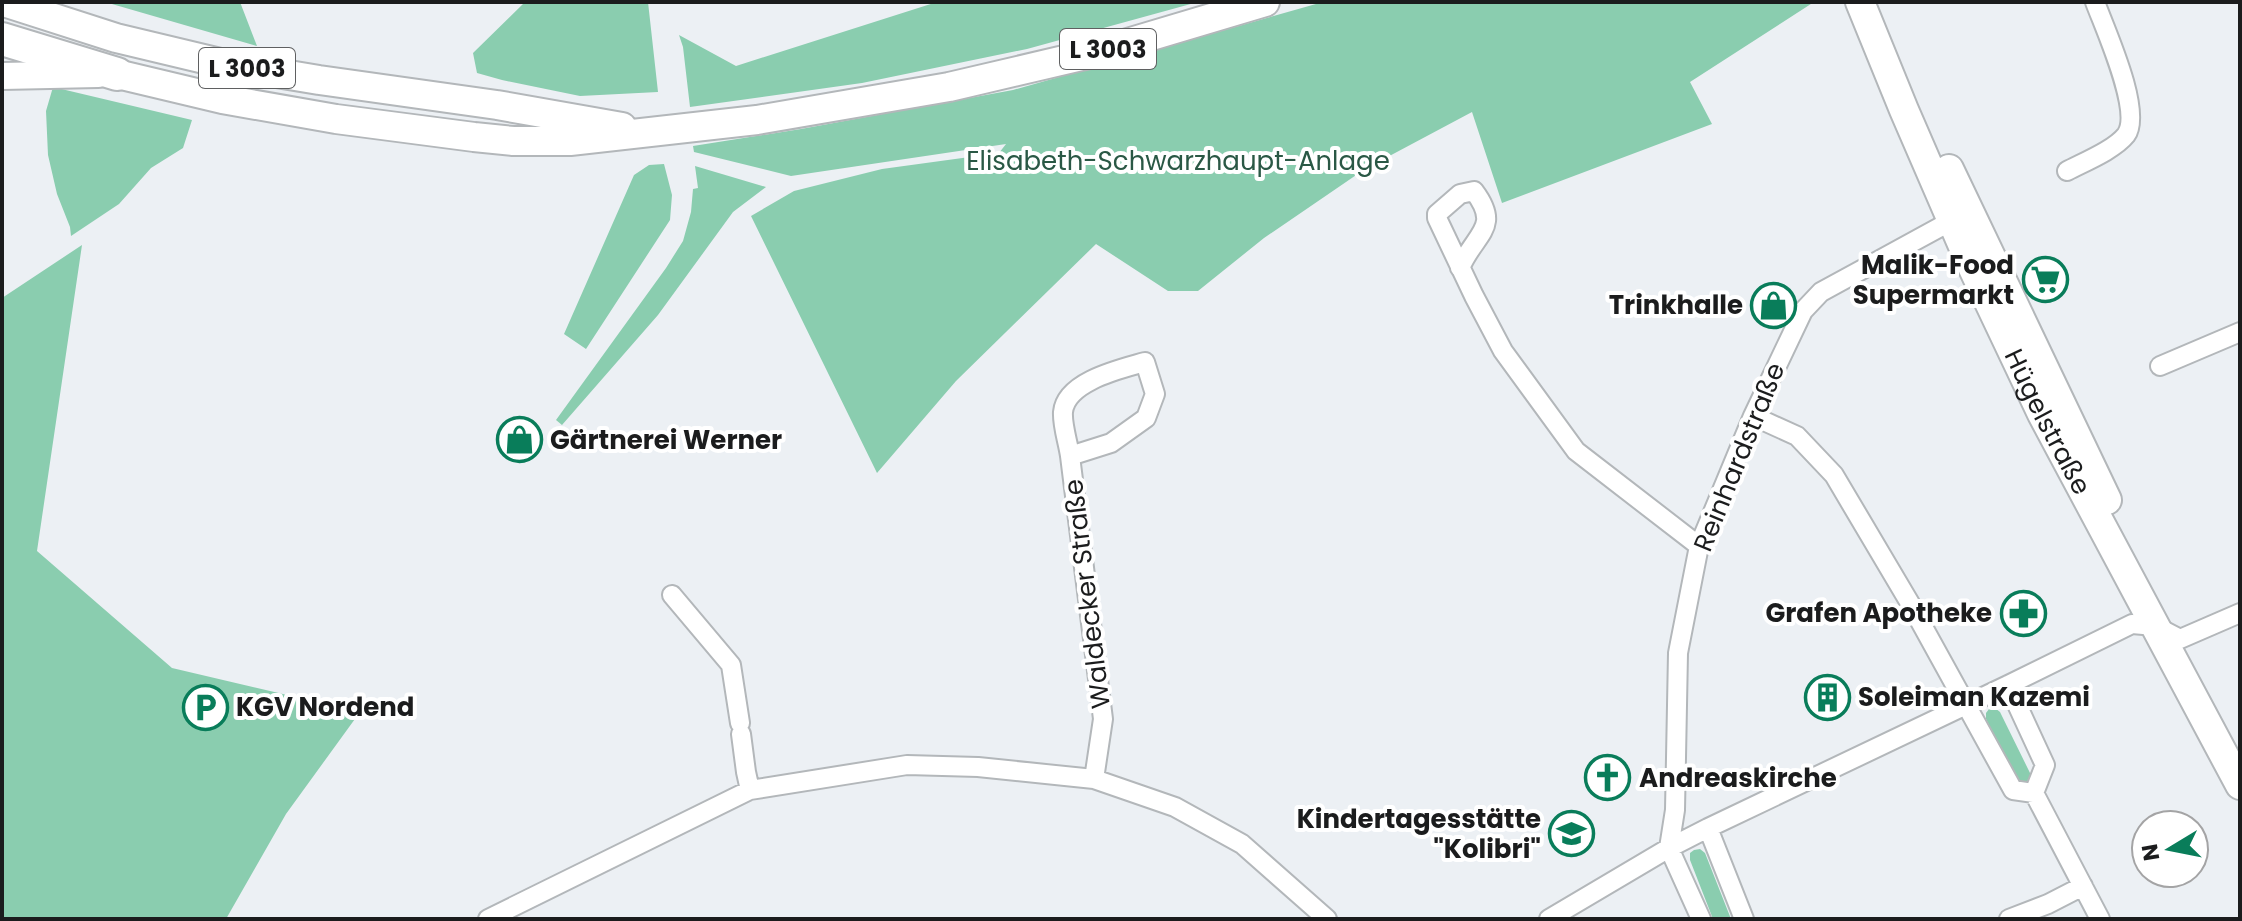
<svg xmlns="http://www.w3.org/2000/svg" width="2242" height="921" font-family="Poppins,sans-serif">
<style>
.green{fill:#8acdaf}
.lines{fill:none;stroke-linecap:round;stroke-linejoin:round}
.minor-casing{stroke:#b3b7ba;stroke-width:22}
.secondary-casing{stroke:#b3b7ba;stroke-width:30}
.primary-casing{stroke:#b3b7ba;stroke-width:32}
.motorway-casing{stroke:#b3b7ba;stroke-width:36}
.minor{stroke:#fff;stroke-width:18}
.secondary{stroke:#fff;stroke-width:26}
.primary{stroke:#fff;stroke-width:28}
.motorway{stroke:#fff;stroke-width:32}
.labels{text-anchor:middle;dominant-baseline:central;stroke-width:8;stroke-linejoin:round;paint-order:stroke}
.shield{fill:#fff;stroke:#5f6061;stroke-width:2}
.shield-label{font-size:24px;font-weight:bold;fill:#1b1c1d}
.park-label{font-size:26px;fill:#2a5845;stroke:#fff}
.poi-label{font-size:26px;font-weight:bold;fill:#1b1c1d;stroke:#fff;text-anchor:end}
.street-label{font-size:26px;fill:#1b1c1d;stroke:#fff}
</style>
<rect width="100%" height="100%" fill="#ecf0f4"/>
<!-- green -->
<path class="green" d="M 105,2 L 240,2 L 257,46 Z
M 525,2 L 648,2 L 658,92 L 580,96 L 502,80 L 477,73 L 473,53 Z
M 937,2 L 1198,2 L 1027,49 L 862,83 L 690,107 L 683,47 L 679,35 L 736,66 Z
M 1323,2 L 1814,2 L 1690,82 L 1712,124 L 1502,203 L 1472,112 L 1365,169 L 1264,238 L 1198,291 L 1168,291 L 1096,244 L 956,381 L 877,473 L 751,216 L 794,191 L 882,169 L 999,153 L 1006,144 L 791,176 L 694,152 L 693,146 L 801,129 L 1013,90 Z
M 53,87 L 192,120 L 183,148 L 151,168 L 119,204 L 71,236 L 70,227 L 57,194 L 48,155 L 46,111 Z
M 664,164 L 672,195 L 670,220 L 586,349 L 564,334 L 634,175 L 649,165 Z
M 695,166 L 766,187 L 733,212 L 658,315 L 562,425 L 556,420 L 666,268 L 683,241 L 691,212 L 693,189 L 698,188 Z
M 82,245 L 37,551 L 172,668 L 360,712 L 286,814 L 226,919 L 2,919 L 2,298 Z
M 1995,708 L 2000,712 L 2031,775 L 2032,781 L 2028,786 L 2016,782 L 1986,719 L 1986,713 L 1989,709 Z
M 1700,849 L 1705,853 L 1731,919 L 1713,919 L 1690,860 L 1690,853 L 1694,850 Z"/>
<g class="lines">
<defs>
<path id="minor" d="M 2067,171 C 2084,162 2114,150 2126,135 C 2143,112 2105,29 2095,2
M 1460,268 C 1475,233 1502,228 1474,191 L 1460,194 L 1437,214 L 1437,218 L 1474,296 L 1503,351 L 1576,451 L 1699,546
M 2160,366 L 2240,332
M 1753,416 L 1797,436 L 1834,475 L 1911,605 L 2013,790 L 2034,793
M 1070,456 L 1111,443 L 1146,418 L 1155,394 L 1145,362 C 1121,369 1066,381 1063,412 C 1062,425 1068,442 1070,456 L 1103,719 L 1094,779
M 672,595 L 731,665 L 740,723
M 2008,685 L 2045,765 L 2034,793 L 2100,919
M 741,734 L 746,772 L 750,790
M 1708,828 L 1744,919
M 488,919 L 750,790 L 907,765 L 978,767 L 1094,779 L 1175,807 L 1242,844 L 1327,919
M 1549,919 L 1669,848 L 1708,828 L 2008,685 L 2132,624 L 2155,626 L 2180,639 L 2240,613
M 1701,919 L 1669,848 L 1675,810 L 1678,653 L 1699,546 L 1753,416 L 1803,311 L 1821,292 L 1942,226 L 1953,222
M 2009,919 L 2048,904 L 2083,886"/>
<path id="secondary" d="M 2,76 L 98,74"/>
<g id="primary">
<path d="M 4,2 L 116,38 L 229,65 L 319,80 L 497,105 L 622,127"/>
<path id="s1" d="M 1860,2 L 1904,110 L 1969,260 L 2042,414 L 2240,785"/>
<path d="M 117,74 L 222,99 L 336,119 L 474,137 L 513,141 L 570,141 L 757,120 L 949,87 L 1094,53 L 1265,2"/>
<path d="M 1949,169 L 2107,500"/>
</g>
<path id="motorway" d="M 2,39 L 117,74"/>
</defs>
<!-- minor casing -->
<use href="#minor" class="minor-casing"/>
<!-- secondary casing -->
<use href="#secondary" class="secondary-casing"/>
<!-- primary casing -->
<use href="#primary" class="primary-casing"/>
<!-- motorway casing -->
<use href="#motorway" class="motorway-casing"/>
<!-- minor -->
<use href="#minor" class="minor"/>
<!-- secondary -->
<use href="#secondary" class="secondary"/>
<!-- primary -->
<use href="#primary" class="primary"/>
<!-- motorway -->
<use href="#motorway" class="motorway"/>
</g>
<!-- icons -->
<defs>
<symbol id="supermarket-ring" viewBox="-11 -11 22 22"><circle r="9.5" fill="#fff" stroke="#097d5a" stroke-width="1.5"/><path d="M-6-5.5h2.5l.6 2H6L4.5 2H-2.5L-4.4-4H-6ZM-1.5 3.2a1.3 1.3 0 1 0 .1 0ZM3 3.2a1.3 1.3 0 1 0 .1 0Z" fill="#097d5a"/></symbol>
<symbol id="shop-ring" viewBox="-11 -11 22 22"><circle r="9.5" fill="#fff" stroke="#097d5a" stroke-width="1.5"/><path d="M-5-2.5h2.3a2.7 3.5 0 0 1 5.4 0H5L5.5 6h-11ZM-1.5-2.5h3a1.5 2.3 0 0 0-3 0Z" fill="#097d5a"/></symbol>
<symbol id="pharmacy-ring" viewBox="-11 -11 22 22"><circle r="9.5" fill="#fff" stroke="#097d5a" stroke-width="1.5"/><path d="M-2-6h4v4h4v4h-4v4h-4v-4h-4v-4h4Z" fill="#097d5a"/></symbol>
<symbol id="building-ring" viewBox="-11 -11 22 22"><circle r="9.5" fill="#fff" stroke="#097d5a" stroke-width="1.5"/><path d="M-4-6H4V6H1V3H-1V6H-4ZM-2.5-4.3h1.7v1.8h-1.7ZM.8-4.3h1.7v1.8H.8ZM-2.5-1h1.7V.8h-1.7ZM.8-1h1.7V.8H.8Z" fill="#097d5a"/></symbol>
<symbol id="parking-ring" viewBox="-11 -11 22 22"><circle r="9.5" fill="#fff" stroke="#097d5a" stroke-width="1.5"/><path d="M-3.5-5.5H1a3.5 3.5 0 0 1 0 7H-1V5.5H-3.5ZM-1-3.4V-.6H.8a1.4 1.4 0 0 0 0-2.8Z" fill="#097d5a"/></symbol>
<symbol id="church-ring" viewBox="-11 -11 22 22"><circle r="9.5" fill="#fff" stroke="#097d5a" stroke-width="1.5"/><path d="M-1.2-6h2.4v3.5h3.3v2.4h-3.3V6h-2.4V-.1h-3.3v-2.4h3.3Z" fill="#097d5a"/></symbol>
<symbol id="school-ring" viewBox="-11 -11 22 22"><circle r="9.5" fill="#fff" stroke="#097d5a" stroke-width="1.5"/><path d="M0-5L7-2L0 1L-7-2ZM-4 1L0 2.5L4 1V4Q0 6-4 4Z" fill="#097d5a"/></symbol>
</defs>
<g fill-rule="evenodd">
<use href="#supermarket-ring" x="2020" y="254" width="51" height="51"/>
<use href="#shop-ring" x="1748" y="280" width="51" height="51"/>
<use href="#shop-ring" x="494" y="414" width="51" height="51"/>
<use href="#pharmacy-ring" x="1998" y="588" width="51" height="51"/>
<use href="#building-ring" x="1802" y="672" width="51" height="51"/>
<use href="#parking-ring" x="180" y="682" width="51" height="51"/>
<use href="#church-ring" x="1582" y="752" width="51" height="51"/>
<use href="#school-ring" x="1546" y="808" width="51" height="51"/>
</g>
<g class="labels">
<!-- shield labels -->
<g class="shield">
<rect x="1060" y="29" width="96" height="40" rx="6"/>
<rect x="199" y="48" width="96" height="40" rx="6"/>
</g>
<g class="shield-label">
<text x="1108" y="49">L 3003</text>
<text x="247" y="68">L 3003</text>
</g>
<!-- park labels -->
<g class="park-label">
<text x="1178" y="161">Elisabeth-Schwarzhaupt-Anlage</text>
</g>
<!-- poi labels -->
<g class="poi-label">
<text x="2014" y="265">Malik-Food<tspan x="2014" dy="30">Supermarkt</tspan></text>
<text x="1743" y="305">Trinkhalle</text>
<text x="550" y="440" text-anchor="start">Gärtnerei Werner</text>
<text x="1992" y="613">Grafen Apotheke</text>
<text x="1858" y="697" text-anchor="start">Soleiman Kazemi</text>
<text x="236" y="707" text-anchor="start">KGV Nordend</text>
<text x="1639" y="778" text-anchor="start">Andreaskirche</text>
<text x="1541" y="819">Kindertagesstätte<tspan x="1541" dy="30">"Kolibri"</tspan></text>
</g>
<!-- street labels -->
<g class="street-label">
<text stroke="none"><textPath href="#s1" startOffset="460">Hügelstraße</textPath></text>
<text transform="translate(1739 457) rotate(-68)">Reinhardstraße</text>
<text transform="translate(1087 594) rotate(-97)">Waldecker Straße</text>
</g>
</g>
<!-- border -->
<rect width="2242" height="921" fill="none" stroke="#1b1c1d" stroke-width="8"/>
<!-- north arrow -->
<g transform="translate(2170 849) rotate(260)"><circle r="38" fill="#ffffff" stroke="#a4a4a5" stroke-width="2"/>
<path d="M0-6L14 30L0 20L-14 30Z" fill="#097d5a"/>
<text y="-12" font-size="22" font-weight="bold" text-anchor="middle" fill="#1b1c1d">N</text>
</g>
</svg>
